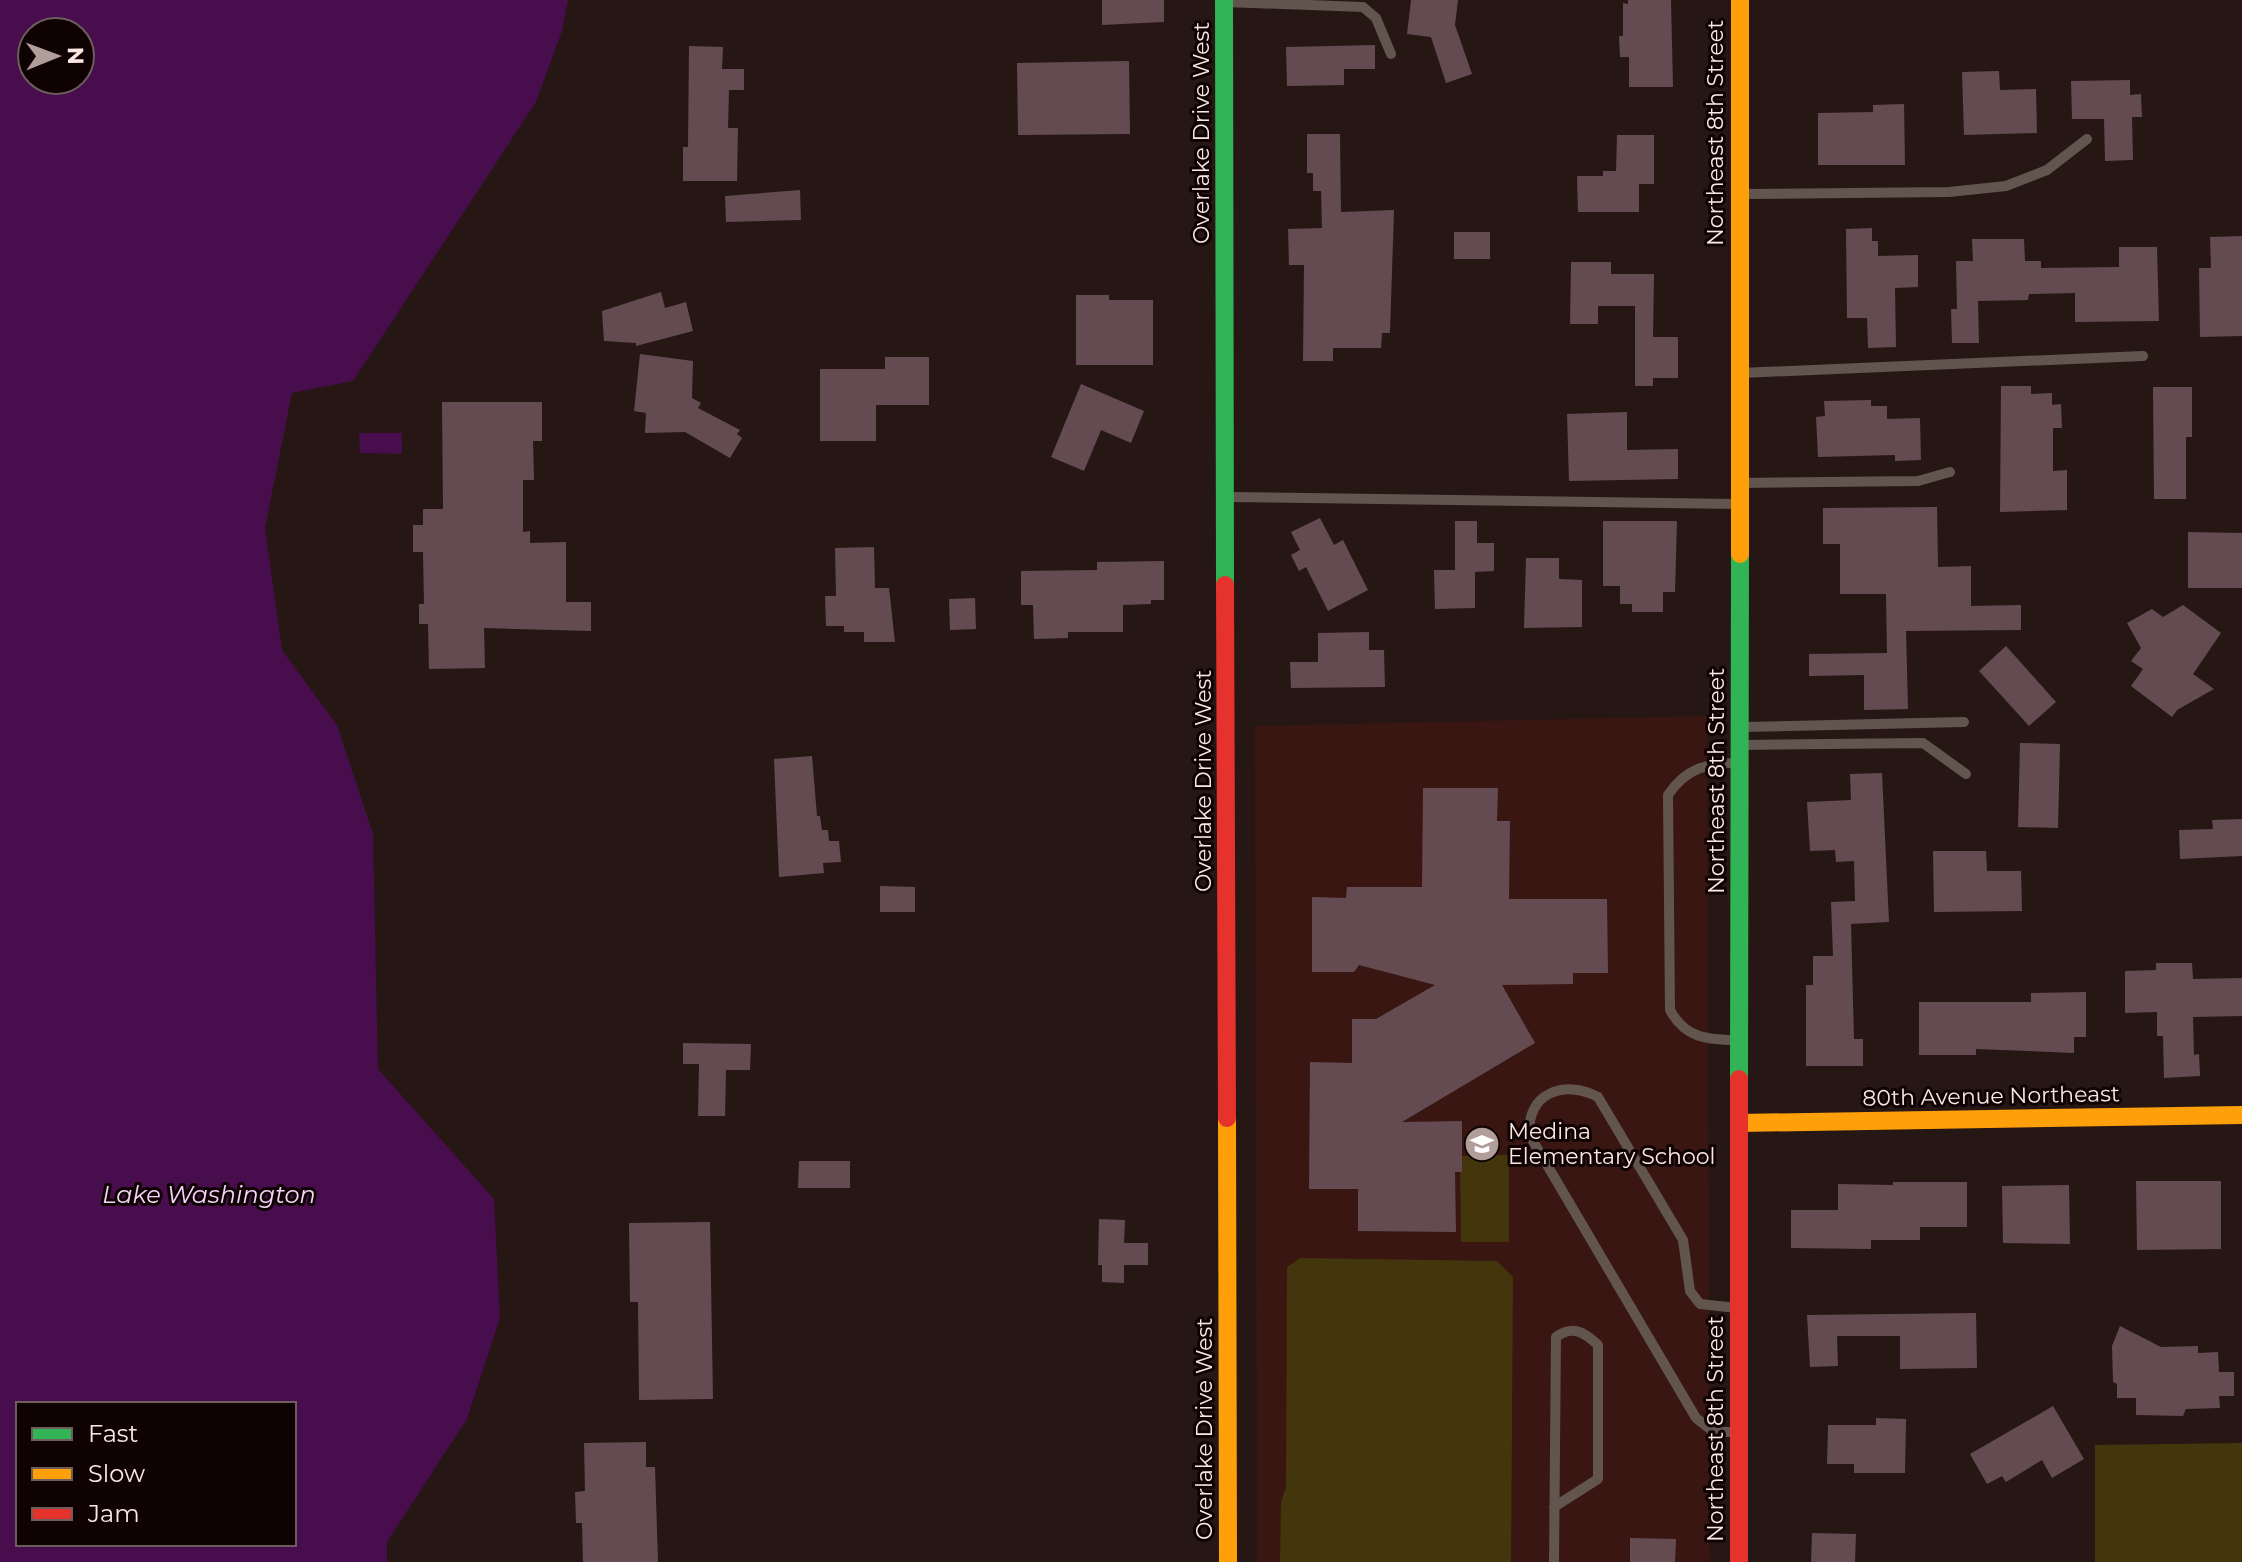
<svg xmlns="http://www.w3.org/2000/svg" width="2242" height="1562" font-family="Montserrat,sans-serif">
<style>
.built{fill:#391612}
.green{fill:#43360c}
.water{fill:#470d4c;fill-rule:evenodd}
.building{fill:#644b52}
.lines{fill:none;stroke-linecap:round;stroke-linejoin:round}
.lane{stroke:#61554d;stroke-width:10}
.fast{stroke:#30b455;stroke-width:18}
.slow{stroke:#ff9f0a;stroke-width:18}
.jam{stroke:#e5322d;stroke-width:18}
.labels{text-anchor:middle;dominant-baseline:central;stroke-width:6;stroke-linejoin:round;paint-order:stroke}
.street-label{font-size:22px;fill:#fce6e2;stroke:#0e0302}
.poi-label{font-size:22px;fill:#fce6e2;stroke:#0e0302;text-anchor:start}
.water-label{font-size:24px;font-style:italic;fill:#f6d4f9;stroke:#0e0302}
</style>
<rect width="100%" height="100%" fill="#261715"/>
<!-- built -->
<path class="built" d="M 1707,716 L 1710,1562 L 1257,1562 L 1255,726 Z"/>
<!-- green -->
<path class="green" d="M 1509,1155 L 1509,1242 L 1461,1242 L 1460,1156 Z
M 1300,1258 L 1497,1261 L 1513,1277 L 1511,1562 L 1280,1562 L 1281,1501 L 1286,1488 L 1287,1267 Z
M 2242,1443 L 2242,1562 L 2095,1562 L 2095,1445 Z"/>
<!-- water -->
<path class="water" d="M 0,0 L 568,0 L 562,31 L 536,102 L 353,381 L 292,393 L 265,528 L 282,650 L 337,725 L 373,834 L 378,1069 L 494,1199 L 500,1318 L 467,1419 L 387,1542 L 387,1562 L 0,1562 ZM 32,32 L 80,32 L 80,80 L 32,80 ZM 18,1404 L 294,1404 L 294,1544 L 18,1544 Z
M 359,433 L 402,433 L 402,454 L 360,453 Z"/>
<!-- building -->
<path class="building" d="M 1102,0 L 1164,0 L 1164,22 L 1102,25 Z
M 1411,0 L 1458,0 L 1455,25 L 1472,74 L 1446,83 L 1431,37 L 1407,34 Z
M 1628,0 L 1671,0 L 1673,87 L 1629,87 L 1629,57 L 1620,57 L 1619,36 L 1623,36 L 1623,3 L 1628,4 Z
M 1375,45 L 1375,69 L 1344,69 L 1344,85 L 1287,86 L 1286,47 Z
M 689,46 L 723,47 L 722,69 L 744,69 L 744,90 L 729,90 L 728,128 L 738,128 L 737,181 L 683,181 L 683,147 L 688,147 Z
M 1129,61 L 1130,134 L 1018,135 L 1017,63 Z
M 1999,71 L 2000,90 L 2036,89 L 2037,133 L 1964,135 L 1962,72 Z
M 2130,80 L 2130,95 L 2141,94 L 2142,117 L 2132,117 L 2133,160 L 2105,161 L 2104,119 L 2072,119 L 2071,81 Z
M 1904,104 L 1905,165 L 1818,165 L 1818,113 L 1873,112 L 1873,105 Z
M 1307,134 L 1340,134 L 1341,212 L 1394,210 L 1390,333 L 1382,333 L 1381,348 L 1333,348 L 1333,361 L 1303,361 L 1304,265 L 1289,265 L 1288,229 L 1322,228 L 1321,191 L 1313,191 L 1313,173 L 1307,173 Z
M 1617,135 L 1654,135 L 1654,184 L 1639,184 L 1639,212 L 1578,212 L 1577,176 L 1603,176 L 1603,171 L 1616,171 Z
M 800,190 L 801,220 L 726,222 L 725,196 Z
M 1872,228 L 1872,241 L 1878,241 L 1878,256 L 1918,255 L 1918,287 L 1895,288 L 1896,347 L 1868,348 L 1867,318 L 1847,318 L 1846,229 Z
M 1454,232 L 1490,232 L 1490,259 L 1454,259 Z
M 2242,236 L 2242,336 L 2200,337 L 2199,268 L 2211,268 L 2210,237 Z
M 1972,239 L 2024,239 L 2025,261 L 2041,261 L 2041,268 L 2119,267 L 2119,247 L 2157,247 L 2159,321 L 2075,322 L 2075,293 L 2029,294 L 2028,300 L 1978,301 L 1979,343 L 1952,343 L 1951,309 L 1957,309 L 1956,261 L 1973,261 Z
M 1571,262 L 1611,262 L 1611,274 L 1654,274 L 1653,337 L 1678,337 L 1678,378 L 1653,378 L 1653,386 L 1635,386 L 1635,306 L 1598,306 L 1598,324 L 1570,324 Z
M 661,292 L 665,308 L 686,302 L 693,331 L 636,346 L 636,343 L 604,341 L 602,311 Z
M 1076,295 L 1109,295 L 1109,300 L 1153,300 L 1153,365 L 1076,365 Z
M 640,354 L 693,361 L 692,398 L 701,403 L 698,408 L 740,430 L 737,434 L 742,438 L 730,458 L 685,432 L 645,433 L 646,413 L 634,411 Z
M 885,357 L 929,357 L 929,405 L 876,405 L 876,441 L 820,441 L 820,369 L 885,369 Z
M 1081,384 L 1144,411 L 1131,443 L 1101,430 L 1084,471 L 1051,457 Z
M 2001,386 L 2031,386 L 2031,394 L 2052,393 L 2052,405 L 2061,404 L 2062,428 L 2053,428 L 2053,471 L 2067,470 L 2067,510 L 2000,512 Z
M 2153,387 L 2192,387 L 2192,437 L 2186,437 L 2186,499 L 2154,499 Z
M 1871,400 L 1871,406 L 1887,406 L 1887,419 L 1920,418 L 1921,460 L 1895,461 L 1895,455 L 1818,457 L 1816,417 L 1825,416 L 1824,401 Z
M 442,402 L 542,402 L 542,441 L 533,441 L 534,480 L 523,480 L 523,532 L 530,531 L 530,543 L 566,542 L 566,602 L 591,602 L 591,631 L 484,628 L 485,668 L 429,669 L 428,624 L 419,624 L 419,604 L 424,604 L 423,552 L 413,552 L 413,525 L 423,525 L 423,509 L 443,509 Z
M 1627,412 L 1627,450 L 1678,449 L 1678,479 L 1569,481 L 1567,414 Z
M 1937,507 L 1938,567 L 1971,566 L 1971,606 L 2021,605 L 2021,630 L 1906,631 L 1908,709 L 1864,710 L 1864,675 L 1809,676 L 1809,654 L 1887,653 L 1886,594 L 1840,594 L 1840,544 L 1823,544 L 1823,508 Z
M 1320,518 L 1334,545 L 1343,540 L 1368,590 L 1328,611 L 1306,567 L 1299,571 L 1291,555 L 1300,550 L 1291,532 Z
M 1455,521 L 1477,521 L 1477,543 L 1494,543 L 1494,571 L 1475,572 L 1475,608 L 1435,609 L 1434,570 L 1455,570 Z
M 1603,521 L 1677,521 L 1675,592 L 1663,592 L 1663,612 L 1632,612 L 1632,604 L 1620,604 L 1620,586 L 1603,586 Z
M 2188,532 L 2242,533 L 2242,588 L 2188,588 Z
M 874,547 L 875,588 L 889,588 L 895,642 L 864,642 L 864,632 L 844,632 L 844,626 L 826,626 L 825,596 L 836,596 L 835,548 Z
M 1526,558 L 1559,558 L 1559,579 L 1582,580 L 1582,627 L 1524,628 Z
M 1164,561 L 1164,600 L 1151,600 L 1151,604 L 1123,605 L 1123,632 L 1068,632 L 1068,638 L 1034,639 L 1033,605 L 1021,605 L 1021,571 L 1097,570 L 1097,562 Z
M 975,598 L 976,629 L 950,630 L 949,599 Z
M 2183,605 L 2221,633 L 2193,674 L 2214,689 L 2177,710 L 2172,717 L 2131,686 L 2143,669 L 2131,661 L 2141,648 L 2127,623 L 2152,609 L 2163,617 Z
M 1369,632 L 1369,650 L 1384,650 L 1385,687 L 1291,688 L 1290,662 L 1318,662 L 1318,633 Z
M 2006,646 L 2056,702 L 2029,726 L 1979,671 Z
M 2020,743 L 2060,744 L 2058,828 L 2018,827 Z
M 812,756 L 817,816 L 820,816 L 822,830 L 828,830 L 829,841 L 839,841 L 841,862 L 823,863 L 824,873 L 779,877 L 774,759 Z
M 1882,773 L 1889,922 L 1851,924 L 1854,1039 L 1863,1039 L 1863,1066 L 1806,1066 L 1806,985 L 1813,985 L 1813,956 L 1833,956 L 1831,902 L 1855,901 L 1854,861 L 1836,862 L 1835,850 L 1810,851 L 1807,802 L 1851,800 L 1850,774 Z
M 1423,788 L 1498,788 L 1497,821 L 1510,821 L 1509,899 L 1607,899 L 1608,973 L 1573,973 L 1573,984 L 1502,985 L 1535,1043 L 1402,1122 L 1462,1121 L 1462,1172 L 1455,1172 L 1456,1232 L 1358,1231 L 1358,1189 L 1309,1189 L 1310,1062 L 1352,1063 L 1352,1019 L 1376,1019 L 1435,985 L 1359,965 L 1354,972 L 1312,972 L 1312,897 L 1346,898 L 1347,887 L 1422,887 Z
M 2242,819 L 2242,856 L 2180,859 L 2179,830 L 2213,829 L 2212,820 Z
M 1933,851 L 1986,851 L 1987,871 L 2021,871 L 2022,911 L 1934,912 Z
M 880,886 L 915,887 L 915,912 L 880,912 Z
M 2156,963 L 2192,963 L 2193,979 L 2242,978 L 2242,1016 L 2193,1017 L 2194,1055 L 2199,1054 L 2200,1076 L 2164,1078 L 2163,1036 L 2157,1036 L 2157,1012 L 2125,1013 L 2125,971 L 2156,970 Z
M 2086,992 L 2086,1037 L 2074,1037 L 2074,1053 L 1976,1049 L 1976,1055 L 1919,1055 L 1919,1002 L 2031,1002 L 2031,993 Z
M 683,1043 L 751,1044 L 750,1070 L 726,1070 L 725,1116 L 698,1116 L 699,1064 L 683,1064 Z
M 799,1161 L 850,1161 L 850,1188 L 798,1188 Z
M 2136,1181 L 2221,1181 L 2221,1249 L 2137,1250 Z
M 1893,1182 L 1967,1182 L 1967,1227 L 1920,1227 L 1920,1240 L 1871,1240 L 1871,1249 L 1791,1248 L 1791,1210 L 1838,1210 L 1838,1184 L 1893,1185 Z
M 2069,1185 L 2070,1244 L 2003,1243 L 2002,1186 Z
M 1099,1219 L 1125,1220 L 1124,1243 L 1148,1243 L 1148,1265 L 1124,1265 L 1124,1283 L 1102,1282 L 1102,1265 L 1098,1265 Z
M 710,1222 L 713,1399 L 639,1400 L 638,1302 L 630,1302 L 629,1223 Z
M 1976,1313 L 1977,1368 L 1900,1369 L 1900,1336 L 1837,1336 L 1838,1366 L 1810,1367 L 1807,1315 Z
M 2120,1326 L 2161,1347 L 2198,1346 L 2198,1353 L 2218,1352 L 2219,1372 L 2234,1372 L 2234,1396 L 2219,1396 L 2220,1408 L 2186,1409 L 2183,1416 L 2136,1415 L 2136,1398 L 2117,1398 L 2117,1384 L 2113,1382 L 2112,1346 Z
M 2053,1406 L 2084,1459 L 2052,1478 L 2042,1460 L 2006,1482 L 2002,1476 L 1987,1484 L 1970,1454 Z
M 1876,1418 L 1906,1419 L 1905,1473 L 1854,1473 L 1854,1464 L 1827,1464 L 1828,1425 L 1876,1425 Z
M 646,1442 L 646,1467 L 655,1467 L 658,1562 L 583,1562 L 582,1523 L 576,1523 L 575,1492 L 585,1491 L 584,1443 Z
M 1812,1533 L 1856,1534 L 1855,1562 L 1811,1562 Z
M 1630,1538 L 1676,1539 L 1675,1562 L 1630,1562 Z"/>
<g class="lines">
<!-- lane -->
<path class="lane" d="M 1226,2 L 1363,7 L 1376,18 L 1391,54
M 1743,194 L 1949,192 L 2006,186 L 2047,170 L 2087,139
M 1741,373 L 2143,356
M 1740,483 L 1918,481 L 1950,472
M 1228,497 L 1736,504
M 1743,727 L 1964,722
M 1742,745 L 1923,743 L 1966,774
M 1737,1040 C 1707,1040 1685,1038 1670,1010 L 1668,795 C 1686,768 1707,763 1738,763
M 1737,1432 L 1714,1432 L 1696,1418 L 1530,1136 C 1525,1093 1565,1079 1598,1097 L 1683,1240 L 1690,1291 L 1700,1304 L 1737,1308
M 1554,1507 L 1598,1479 L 1598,1345 C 1584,1332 1573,1325 1556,1337 L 1554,1562"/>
<!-- fast -->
<path class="fast" d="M 1224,0 L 1225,585
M 1739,1079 L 1740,554"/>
<!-- slow -->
<path class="slow" d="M 1740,554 L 1740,0
M 1227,1118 L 1228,1562
M 1740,1123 L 2242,1115"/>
<!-- jam -->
<path class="jam" d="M 1225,585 L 1227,1118
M 1739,1562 L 1739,1079"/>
</g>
<!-- icons -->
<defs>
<symbol id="school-disc" viewBox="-11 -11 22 22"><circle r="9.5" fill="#b19e9a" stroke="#0e0302"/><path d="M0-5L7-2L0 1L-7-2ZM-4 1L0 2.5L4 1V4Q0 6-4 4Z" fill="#fff"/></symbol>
</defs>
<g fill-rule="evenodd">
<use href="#school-disc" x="1462" y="1124" width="40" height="40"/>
</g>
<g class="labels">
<!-- street labels -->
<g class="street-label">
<text transform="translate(1201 133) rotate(-90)">Overlake Drive West</text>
<text transform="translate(1715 133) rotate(-90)">Northeast 8th Street</text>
<text transform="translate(1203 781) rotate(-90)">Overlake Drive West</text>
<text transform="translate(1716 781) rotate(-90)">Northeast 8th Street</text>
<text transform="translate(1991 1096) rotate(-1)">80th Avenue Northeast</text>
<text transform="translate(1204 1429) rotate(-90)">Overlake Drive West</text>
<text transform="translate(1715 1429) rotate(-90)">Northeast 8th Street</text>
</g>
<!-- poi labels -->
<g class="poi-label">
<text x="1508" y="1131">Medina<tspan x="1508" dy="25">Elementary School</tspan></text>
</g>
<!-- water labels -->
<g class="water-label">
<text x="209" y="1194">Lake Washington</text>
</g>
</g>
<!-- legend -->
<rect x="16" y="1402" width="280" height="144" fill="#0e0302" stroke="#6d5e5c" stroke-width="2"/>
<rect x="32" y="1428" width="40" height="12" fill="#30b455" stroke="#6d5e5c" stroke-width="2"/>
<text x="88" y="1442" font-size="24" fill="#fce6e2">Fast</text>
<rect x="32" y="1468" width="40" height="12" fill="#ff9f0a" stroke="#6d5e5c" stroke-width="2"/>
<text x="88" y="1482" font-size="24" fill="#fce6e2">Slow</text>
<rect x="32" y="1508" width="40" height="12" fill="#e5322d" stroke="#6d5e5c" stroke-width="2"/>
<text x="88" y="1522" font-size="24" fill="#fce6e2">Jam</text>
<!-- north arrow -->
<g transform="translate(56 56) rotate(89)"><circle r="38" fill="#0e0302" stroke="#6d5e5c" stroke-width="2"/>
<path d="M0-6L14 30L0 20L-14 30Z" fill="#b19e9a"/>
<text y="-12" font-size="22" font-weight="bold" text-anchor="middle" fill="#fce6e2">N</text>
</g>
</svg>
